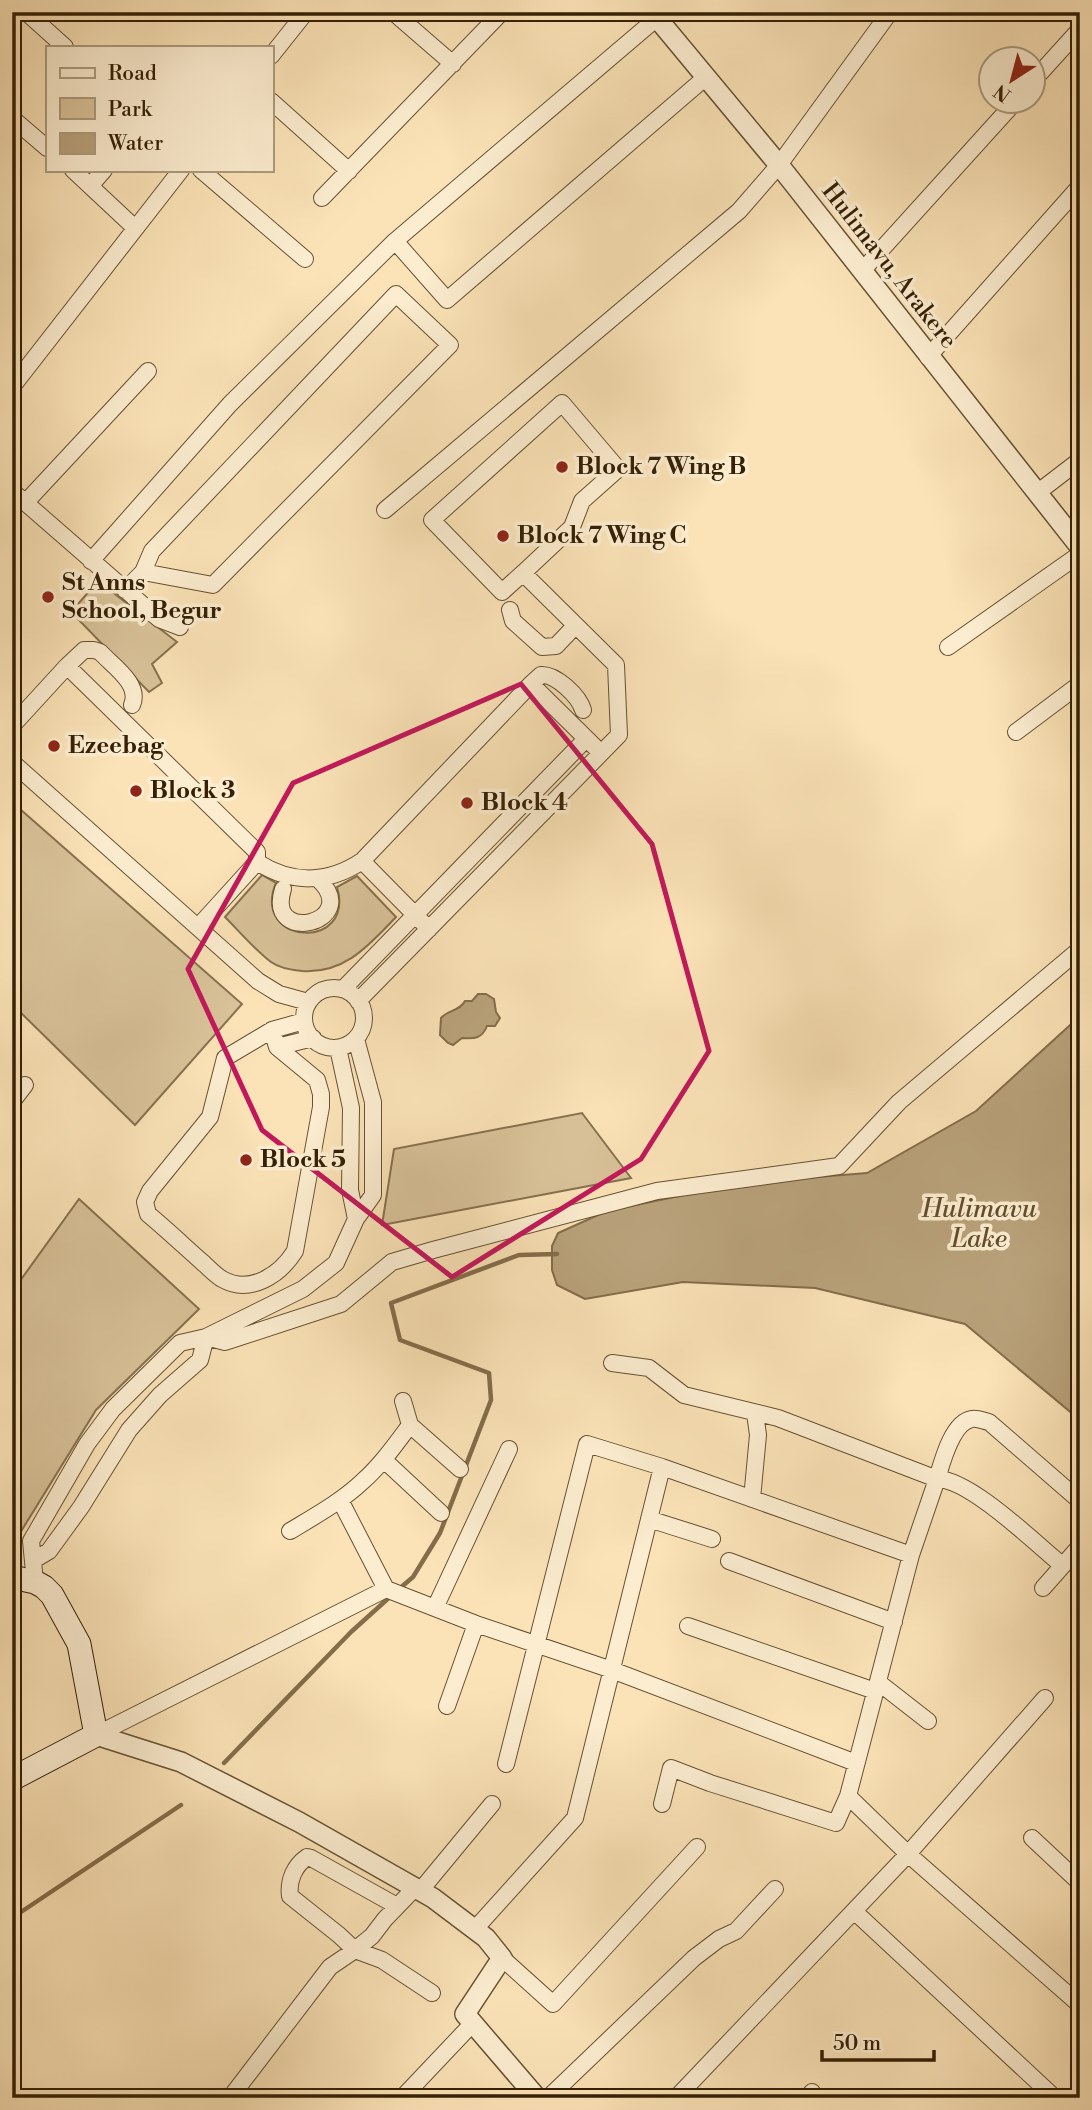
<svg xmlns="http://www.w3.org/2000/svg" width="1092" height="2110" font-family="'Libre Bodoni',serif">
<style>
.green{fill:#d9c299;stroke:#87714f;stroke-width:2}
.water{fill:#b8a17a;stroke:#846d4b;stroke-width:2}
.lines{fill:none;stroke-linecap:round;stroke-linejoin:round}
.stream{stroke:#846d4b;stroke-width:4.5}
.minor-casing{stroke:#665132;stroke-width:18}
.tertiary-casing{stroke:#665132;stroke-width:22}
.secondary-casing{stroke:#352005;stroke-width:25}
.minor{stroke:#fcedd0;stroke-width:16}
.tertiary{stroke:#fcedd0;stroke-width:19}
.secondary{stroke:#fcedd0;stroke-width:23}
.marked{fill:none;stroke:#c2185b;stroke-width:5;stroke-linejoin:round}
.poi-dot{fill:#8f2418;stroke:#fcedd0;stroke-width:2.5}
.labels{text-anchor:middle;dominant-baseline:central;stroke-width:7;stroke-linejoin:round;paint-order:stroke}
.street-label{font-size:24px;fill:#352005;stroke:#fcedd0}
.poi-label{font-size:24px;font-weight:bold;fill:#352005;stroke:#fcedd0;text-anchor:start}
.water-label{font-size:26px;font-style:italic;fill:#634d2e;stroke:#fcedd0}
</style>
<rect width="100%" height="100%" fill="#fbe3b7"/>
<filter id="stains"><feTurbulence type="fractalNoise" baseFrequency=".00286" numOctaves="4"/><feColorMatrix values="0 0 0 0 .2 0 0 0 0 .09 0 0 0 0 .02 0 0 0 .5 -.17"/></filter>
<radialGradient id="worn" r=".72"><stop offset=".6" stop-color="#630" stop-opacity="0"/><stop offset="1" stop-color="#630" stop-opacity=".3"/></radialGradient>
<!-- green -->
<path class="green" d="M 98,581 L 177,642 L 152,664 L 162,683 L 149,692 L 71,612 Z
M 12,802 L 242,1004 L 135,1125 L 12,1004 Z
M 262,875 L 276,883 C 250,945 356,952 337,887 L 357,876 L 396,917 C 369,945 345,974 302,971 C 292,970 279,968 271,962 C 254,949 240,932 225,917 Z
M 582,1113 L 631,1178 L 382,1225 L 394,1149 Z
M 79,1199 L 199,1309 L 96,1410 L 12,1546 L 12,1292 Z"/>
<!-- water -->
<path class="water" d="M 478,994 L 486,994 L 494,999 L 496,1012 L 500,1018 L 495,1026 L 487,1026 C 482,1039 474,1039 462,1038 L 453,1045 L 448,1043 L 440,1035 L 441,1018 C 448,1010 460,1011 465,1001 L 472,1001 Z
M 1080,1016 L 1080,1420 L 965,1324 L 815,1288 L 683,1282 L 585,1299 L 557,1285 L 552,1270 L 552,1246 L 558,1233 L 607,1211 L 742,1183 L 867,1173 L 976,1111 Z"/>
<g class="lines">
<!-- stream -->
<path class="stream" d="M 399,1589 L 413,1577 L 440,1533 L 491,1400 L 489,1373 L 400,1340 L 391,1303 L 519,1255 L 557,1254
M 224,1763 L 351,1632 L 392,1595
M 12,1918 L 181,1805"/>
<defs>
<path id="minor" d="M 26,12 L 65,47
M 393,12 L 453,64
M 271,56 L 306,12
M 1032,82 L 1080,29
M 271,101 L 349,171
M 12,118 L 47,148
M 73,170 L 135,228
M 201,170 L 305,259
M 91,185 L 104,170
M 322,198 L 502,12
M 395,241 L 447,300 L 706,77
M 862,271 L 1015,102
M 928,357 L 1080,186
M 12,387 L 181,170
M 12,491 L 159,619 L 180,627
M 1037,493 L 1080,460
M 26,502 L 148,371
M 385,510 L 739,211 L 779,165 L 890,12
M 91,561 L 230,404 L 395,241 L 657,18
M 125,590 L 143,572 L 152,551 L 396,294 L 450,345 L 213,585 L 143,572
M 510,610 L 513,621 L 542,647 L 556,646 L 575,626
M 948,647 L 1080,554
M 67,666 L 84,650 L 94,650 L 100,652 C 113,666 141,684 132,705
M 531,684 L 541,675 C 556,674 579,696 583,710
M 12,726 L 67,666 L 257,852 L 257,862 L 198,927
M 1016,732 L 1080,684
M 12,762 L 258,981 L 279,994 L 308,1002
M 257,862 C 291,884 328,884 362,861
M 283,889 C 265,947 364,922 318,879
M 429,929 L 362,861 L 531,684 L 601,753
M304 1018a30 30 0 1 1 60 0a30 30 0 1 1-60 0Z
M 343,989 L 586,739
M 358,1001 L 619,735 L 616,665 L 523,573 L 502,592 L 432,520 L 562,403 L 618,469 L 582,501 L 572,527 L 523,573
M 272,1030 L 225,1058 L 210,1117 L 150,1191 L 145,1202 L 148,1214 C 166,1229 183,1245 201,1261 C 207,1266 214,1274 222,1279 C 250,1295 280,1275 295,1251 L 321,1107 L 321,1094 L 317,1080 L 277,1047 L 272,1030 L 304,1021
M 277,1047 L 313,1038
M 338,1048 L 351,1108 L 350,1190 L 356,1219
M 12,1102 L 25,1085
M 206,1337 L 225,1342 L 341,1304 L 392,1262 L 433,1250 L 657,1191 L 839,1166 L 899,1102 L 1080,949
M 612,1363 L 649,1368 L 684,1395 L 778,1418 L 937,1479 L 911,1555
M 410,1425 L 460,1469
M 384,1460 L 441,1513
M 752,1499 L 758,1435 L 755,1413
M 340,1500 L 386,1589 L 476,1624 L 612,1670 L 856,1763
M 649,1519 L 712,1539
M 290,1531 C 315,1516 342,1501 363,1481 C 381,1465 395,1445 410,1425 L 403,1401
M 34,1560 L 49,1551 L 81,1507 L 129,1430 L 160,1395 L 200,1360 L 206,1337
M 729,1561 L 894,1622
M 1062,1565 C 1035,1543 970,1479 937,1479 C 942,1462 952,1422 972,1419 C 977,1418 984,1421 989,1422 L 1080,1501
M 35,1582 L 31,1541 L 87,1444 L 113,1409 L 180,1343 L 206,1337 L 303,1289 L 336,1263 L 356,1219 L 373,1195 L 373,1102 L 356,1039
M 1043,1588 L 1080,1546
M 435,1608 L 509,1449
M 688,1626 L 875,1691
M 878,1682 L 928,1721
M 447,1706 L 476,1624
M 96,1735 L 386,1589
M 506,1764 L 587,1444 L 662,1467 L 911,1555 L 848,1796 L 908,1854 L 1080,2005
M 662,1804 L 671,1768 L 710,1783 L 836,1823 L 848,1796
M 1032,1838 L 1080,1883
M 420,1891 L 492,1804
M 397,1906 L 311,1858 L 307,1857 C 294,1866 288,1881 290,1896 L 339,1935 L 355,1950 L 372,1936 L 385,1919 L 415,1888
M 855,1912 L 1055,2098
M 475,1929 L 575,1818 L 662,1467
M 502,1958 L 553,2004 L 697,1847
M 230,2098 L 330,1967 L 355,1950 L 382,1960 L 432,1993
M 402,2098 L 473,2023
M 548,2098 L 694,1958 L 719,1939 L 736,1931 L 775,1889
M 676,2098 L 908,1854 L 1045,1698
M 807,2098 L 812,2092"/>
<path id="tertiary" d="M 652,12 L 779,165 L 1080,547
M 96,1735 L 181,1762 L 299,1822 L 433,1898 L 486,1938 L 502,1958 L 465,2014 L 537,2098"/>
<path id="secondary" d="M 12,1577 L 35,1582 L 44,1587 L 52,1595 L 79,1644 L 96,1735 L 12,1779"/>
</defs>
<!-- minor casing -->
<use href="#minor" class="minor-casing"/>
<!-- tertiary casing -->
<use href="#tertiary" class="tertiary-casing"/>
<!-- secondary casing -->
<use href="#secondary" class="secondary-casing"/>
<!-- minor -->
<use href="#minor" class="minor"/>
<!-- tertiary -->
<use href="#tertiary" class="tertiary"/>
<!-- secondary -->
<use href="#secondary" class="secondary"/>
</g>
<!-- marked area -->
<path class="marked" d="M 521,684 L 652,844 L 709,1051 L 641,1159 L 452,1277 L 262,1130 L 188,969 L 293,783 Z"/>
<!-- markers -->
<g class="poi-dot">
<circle cx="562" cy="467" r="7"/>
<circle cx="503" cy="536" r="7"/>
<circle cx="48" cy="597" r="7"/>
<circle cx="54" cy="746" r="7"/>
<circle cx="136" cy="791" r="7"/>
<circle cx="467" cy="803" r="7"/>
<circle cx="246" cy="1160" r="7"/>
</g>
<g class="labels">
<!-- street labels -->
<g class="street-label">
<text transform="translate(889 266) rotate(52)">Hulimavu, Arakere</text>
</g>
<!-- poi labels -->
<g class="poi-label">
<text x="576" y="467">Block 7 Wing B</text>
<text x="517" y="536">Block 7 Wing C</text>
<text x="62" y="583">St Anns<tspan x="62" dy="28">School, Begur</tspan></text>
<text x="68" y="746">Ezeebag</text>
<text x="150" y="791">Block 3</text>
<text x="481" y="803">Block 4</text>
<text x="260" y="1160">Block 5</text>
</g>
<!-- water labels -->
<g class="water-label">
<text x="979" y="1209">Hulimavu<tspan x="979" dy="30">Lake</tspan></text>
</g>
</g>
<!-- margin -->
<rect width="1092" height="2110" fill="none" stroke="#fbe3b7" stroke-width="42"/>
<rect x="14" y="14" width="1064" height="2082" fill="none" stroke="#352005" stroke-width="3.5"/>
<rect x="21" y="21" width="1050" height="2068" fill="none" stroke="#352005" stroke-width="2"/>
<!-- legend -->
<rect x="46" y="46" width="228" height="126" fill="#fcedd0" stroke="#ac9b7f" stroke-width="2"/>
<rect x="60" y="68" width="35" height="10" fill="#fcedd0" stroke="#ac9b7f" stroke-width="2"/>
<text x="108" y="80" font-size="21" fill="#352005">Road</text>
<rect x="60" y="98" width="35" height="21" fill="#d9c299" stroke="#ac9b7f" stroke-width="2"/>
<text x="108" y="116" font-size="21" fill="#352005">Park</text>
<rect x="60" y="133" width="35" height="21" fill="#b8a17a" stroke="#ac9b7f" stroke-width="2"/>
<text x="108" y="150" font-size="21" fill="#352005">Water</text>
<!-- north arrow -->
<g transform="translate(1012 80) rotate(216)"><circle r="33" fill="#fcedd0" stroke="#ac9b7f" stroke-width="2"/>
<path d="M0-5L12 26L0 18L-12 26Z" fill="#8f2418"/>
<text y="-10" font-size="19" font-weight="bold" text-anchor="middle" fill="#352005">N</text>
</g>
<!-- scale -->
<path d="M822 2050v10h112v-10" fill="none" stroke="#352005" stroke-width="3.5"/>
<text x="833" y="2050" font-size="21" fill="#352005" stroke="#fcedd0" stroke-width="5" paint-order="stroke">50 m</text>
<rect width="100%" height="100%" filter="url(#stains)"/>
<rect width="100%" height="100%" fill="url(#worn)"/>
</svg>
